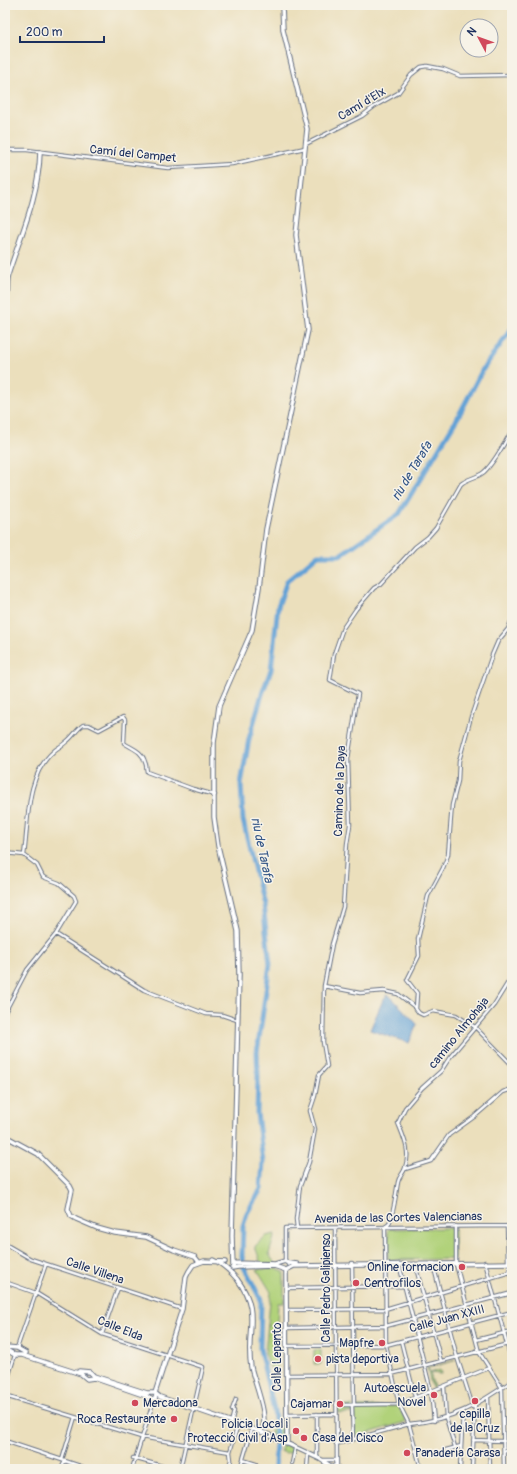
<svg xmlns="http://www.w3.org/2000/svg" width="517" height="1474" font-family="Pangolin,sans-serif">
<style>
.green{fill:#b1d27a;stroke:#66806c}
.water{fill:#64a2d6;stroke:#40689a}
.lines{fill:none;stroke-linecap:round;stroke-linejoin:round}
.river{stroke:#64a2d6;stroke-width:5}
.street-casing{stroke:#646d7f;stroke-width:4.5}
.secondary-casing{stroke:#646d7f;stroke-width:5.5}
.street{stroke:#fff;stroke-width:2.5}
.secondary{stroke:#fff;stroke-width:3.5}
.poi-dot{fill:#d1495b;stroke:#f7f3e8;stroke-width:1.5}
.labels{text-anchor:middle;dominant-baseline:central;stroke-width:3;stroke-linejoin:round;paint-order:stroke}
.street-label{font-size:12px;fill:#1b2f5e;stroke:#f7f3e8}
.poi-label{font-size:12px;fill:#1b2f5e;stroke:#f7f3e8;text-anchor:end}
.water-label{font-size:13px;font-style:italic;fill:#355788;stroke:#f7f3e8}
</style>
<rect width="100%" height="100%" fill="#f7f3e8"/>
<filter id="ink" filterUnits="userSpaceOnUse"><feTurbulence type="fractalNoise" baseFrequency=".025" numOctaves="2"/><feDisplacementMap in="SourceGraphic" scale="8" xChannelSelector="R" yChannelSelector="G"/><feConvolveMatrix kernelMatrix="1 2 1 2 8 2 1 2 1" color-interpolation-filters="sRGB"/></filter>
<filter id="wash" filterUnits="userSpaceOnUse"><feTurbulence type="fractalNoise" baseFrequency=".012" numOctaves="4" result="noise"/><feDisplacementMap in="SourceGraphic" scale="16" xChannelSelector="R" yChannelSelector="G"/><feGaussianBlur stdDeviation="0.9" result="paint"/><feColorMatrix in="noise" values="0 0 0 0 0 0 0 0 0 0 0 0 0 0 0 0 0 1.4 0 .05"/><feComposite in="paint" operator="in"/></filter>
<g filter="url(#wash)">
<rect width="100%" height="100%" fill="#ebdfbc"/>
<!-- green -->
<path class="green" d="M 454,1228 L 454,1259 L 388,1260 L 388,1229 Z
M 275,1234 L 269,1254 L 275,1264 L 261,1264 L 255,1246 L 266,1236 Z
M 257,1269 L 279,1269 L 284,1272 L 284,1303 L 278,1303 L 276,1346 L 278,1373 L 272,1372 L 265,1353 L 271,1292 Z
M 314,1350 L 321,1350 L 321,1364 L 314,1364 Z
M 456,1360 L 428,1368 L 430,1373 L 440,1370 L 441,1374 L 430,1373 L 434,1388 L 432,1388 L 427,1368 Z
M 6,1398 L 11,1399 L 5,1418 L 5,1399 Z
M 338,1406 L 352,1406 L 353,1413 L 338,1413 Z
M 399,1406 L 406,1422 L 355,1437 L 355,1407 Z
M 272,1424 L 283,1426 L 283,1437 L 280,1439 L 271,1434 Z
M 282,1443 L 292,1448 L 292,1452 L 285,1453 L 281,1451 Z"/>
<!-- water -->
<path class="water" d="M 387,995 L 390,996 L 417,1024 L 409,1043 L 370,1030 L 383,1000 Z"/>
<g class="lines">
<!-- river -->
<path class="river" d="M 275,1469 L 276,1428 L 274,1411 L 260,1349 L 261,1300 L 243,1265 L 242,1256 L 243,1226 L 247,1213 L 261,1189 L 263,1162 L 257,1113 L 258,1077 L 257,1052 L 270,964 L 263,905 L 243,820 L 241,784 L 249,739 L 262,694 L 271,670 L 278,606 L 287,581 L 318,555 L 340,555 L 399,514 L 458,417 L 483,369 L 512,328"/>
</g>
</g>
<g filter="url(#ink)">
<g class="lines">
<defs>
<path id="street" d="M 306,144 L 362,116 L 375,106 L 398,93 L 411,75 L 421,67 L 427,66 L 443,69 L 460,76 L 512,75
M 5,150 L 27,150 L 168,168 L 232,164 L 305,148
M 512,619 L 508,629 L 498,641 L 492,655 L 471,717 L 459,761 L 458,781 L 452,805 L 448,855 L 443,868 L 428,896 L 418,939 L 419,956 L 407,980 L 417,993 L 416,1009 L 419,1013 L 423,1015 L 433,1011 L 456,1015 L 475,1027 L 512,1065
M 5,853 L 24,855
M 56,934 L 144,990 L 206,1014 L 222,1015 L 237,1020
M 324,986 L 360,993 L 384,991 L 398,994 L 416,1008
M 5,1012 L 27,970 L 56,934 L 76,901 L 74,896 L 59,883 L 43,877 L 37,865 L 24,855 C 29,821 25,776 54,751 C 57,748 62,746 66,742 C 73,737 76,730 83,725 L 89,725 L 99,730 L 123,717 L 125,720 L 124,743 C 133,749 142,751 145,762 C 147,766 146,768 147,772 L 193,789 L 215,795
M 405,1169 L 431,1161 L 449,1135 L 474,1117 L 503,1092 L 512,1089
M 456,1226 L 456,1264 L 479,1352 L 502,1388 L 504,1469
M 507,1226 L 512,1225
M 297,1228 L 296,1219 L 300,1186 L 309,1162 L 315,1129 L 310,1111 L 315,1096 L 319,1075 L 327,1066 L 323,1042 L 324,986 L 332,944 L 343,907 L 347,844 L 350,825 L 348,759 L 358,694 L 330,680 L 334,654 L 343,628 L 356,609 L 374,588 L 381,584 L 415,547 L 428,537 L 436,528 L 461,484 C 468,478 477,478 484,472 C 493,464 506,441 512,430
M 335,1228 L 337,1469
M 5,1244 L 31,1259 L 182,1309
M 285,1261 L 285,1228 L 507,1226 L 508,1263 L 512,1277
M 485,1262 L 512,1363
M 352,1263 L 354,1405
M 399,1264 L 431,1391 L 434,1421
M 415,1264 L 441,1361
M 433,1264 L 457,1357 L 473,1407
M 5,1282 L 36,1293 L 102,1334 L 203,1367 L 180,1469
M 286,1288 L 405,1286
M 287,1310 L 385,1309 L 510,1272
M 287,1328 L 386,1326 L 512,1293
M 102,1334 L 118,1288
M 476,1340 L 512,1331
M 401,1341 L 415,1397
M 287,1346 L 386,1345 L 512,1312
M 17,1348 L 46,1264
M 489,1368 L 399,1404 L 386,1345 L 385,1227 L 389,1224 C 395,1208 395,1198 398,1182 C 399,1176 404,1173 405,1168 C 411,1152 404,1138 398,1123 L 405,1108 L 422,1088 L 441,1071 L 450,1057 L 494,1005 L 512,976
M 287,1375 L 391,1374 L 512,1343
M 444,1386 L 446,1418 L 455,1447
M 5,1387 L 15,1355
M 5,1396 L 141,1437 L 230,1452
M 488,1398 L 490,1469
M 336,1405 L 399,1404 L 409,1424 L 336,1444
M 352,1405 L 353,1440
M 287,1415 L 336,1414
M 231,1423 L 234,1411 L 232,1410 L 236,1399
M 473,1440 L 504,1441
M 5,1441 L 89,1469
M 446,1450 L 461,1446
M 504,1452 L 512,1448
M 317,1457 L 317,1414
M 133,1458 L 173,1469
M 62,1460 L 75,1417
M 243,1460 L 256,1464
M 323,1460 L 335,1460 L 336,1465 L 331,1467
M 292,1463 L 295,1449
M 61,1469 L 65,1461
M 132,1469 L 154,1400
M 228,1469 L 231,1460 L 230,1452 L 238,1424
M 240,1469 L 252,1429
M 307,1469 L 308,1455
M 324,1469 L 326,1465
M 421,1469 L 409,1424 C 455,1419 474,1407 512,1381
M 460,1469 L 463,1411
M 472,1469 L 475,1406"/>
<path id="secondary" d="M 5,303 C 8,293 5,284 8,275 C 21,234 39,196 40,152
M 5,1136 L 38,1154 L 70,1186 L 72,1190 L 68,1209 L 71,1216 L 76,1219 L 97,1228 L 115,1233 L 146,1237 L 174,1250 L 195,1257 L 199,1262
M 213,1260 C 223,1264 230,1271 237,1279 C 262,1312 245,1332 251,1367 C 253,1379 272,1423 260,1431
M 234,1263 L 275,1264 L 285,1261 L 289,1264
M 289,1263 L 297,1264
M 232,1268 L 238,1267 L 274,1266 L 286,1270
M 233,1268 L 232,1236 L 239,975 L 238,931 L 218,846 L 214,817 L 214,743 L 219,706 L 252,630 L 259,588 L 266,529 L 308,330 L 296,235 L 307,129 L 283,30 L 282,5
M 286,1270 L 294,1266 L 512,1263
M 286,1270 L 287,1444
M 6,1347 L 17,1348 L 26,1353
M 5,1349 L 15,1355 L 22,1355 L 81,1374 L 87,1379 L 94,1378 L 146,1396 L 152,1400 L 155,1399 L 156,1395
M 79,1371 L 90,1372 L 94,1376 L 147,1393 L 155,1393
M 155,1393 L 160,1397 L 267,1434 L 320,1459 L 335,1469
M 155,1393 L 182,1309 L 186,1277 L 189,1271 L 193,1265 L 204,1261 L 225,1262"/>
</defs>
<!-- street casing -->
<use href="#street" class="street-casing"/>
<!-- secondary casing -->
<use href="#secondary" class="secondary-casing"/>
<!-- street -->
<use href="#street" class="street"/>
<!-- secondary -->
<use href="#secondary" class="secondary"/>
</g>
</g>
<!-- markers -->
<g class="poi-dot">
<circle cx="462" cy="1267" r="4"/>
<circle cx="356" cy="1283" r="4"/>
<circle cx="382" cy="1343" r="4"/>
<circle cx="318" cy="1359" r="4"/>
<circle cx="434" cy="1395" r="4"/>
<circle cx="475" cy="1401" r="4"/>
<circle cx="135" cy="1403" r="4"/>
<circle cx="340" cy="1404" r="4"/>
<circle cx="174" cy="1419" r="4"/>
<circle cx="296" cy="1431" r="4"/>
<circle cx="304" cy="1438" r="4"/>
<circle cx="407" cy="1453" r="4"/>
</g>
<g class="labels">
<!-- street labels -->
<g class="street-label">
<text transform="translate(362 104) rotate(-31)">Camí d'Elx</text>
<text transform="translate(133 154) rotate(6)">Camí del Campet</text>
<text transform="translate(340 791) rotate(-88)">Camino de la Daya</text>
<text transform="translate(459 1033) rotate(-51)">camino Almohaja</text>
<text transform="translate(398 1218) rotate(-1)">Avenida de las Cortes Valencianas</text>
<text transform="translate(95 1271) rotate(19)">Calle Villena</text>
<text transform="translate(326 1288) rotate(-90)">Calle Pedro Galipienso</text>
<text transform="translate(447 1319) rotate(-15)">Calle Juan XXIII</text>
<text transform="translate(120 1329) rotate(22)">Calle Elda</text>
<text transform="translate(277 1357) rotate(-90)">Calle Lepanto</text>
</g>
<!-- poi labels -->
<g class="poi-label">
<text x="454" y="1267">Online formacion</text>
<text x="364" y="1283" text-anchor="start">Centrofilos</text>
<text x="374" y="1343">Mapfre</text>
<text x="326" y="1359" text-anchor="start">pista deportiva</text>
<text x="426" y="1388">Autoescuela<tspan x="426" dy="14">Novel</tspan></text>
<text x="143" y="1403" text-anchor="start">Mercadona</text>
<text x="332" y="1404">Cajamar</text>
<text x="475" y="1414" text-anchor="middle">capilla<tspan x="475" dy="14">de la Cruz</tspan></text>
<text x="166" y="1419">Roca Restaurante</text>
<text x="288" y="1424">Policia Local i<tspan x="288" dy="14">Protecció Civil d'Asp</tspan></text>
<text x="312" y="1438" text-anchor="start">Casa del Cisco</text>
<text x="415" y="1453" text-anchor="start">Panadería Carasa</text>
</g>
<!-- water labels -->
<g class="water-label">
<text transform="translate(412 471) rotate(-59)">riu de Tarafa</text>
<text transform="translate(262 850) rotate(78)">riu de Tarafa</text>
</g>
</g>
<!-- margin -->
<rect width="517" height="1474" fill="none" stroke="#f7f3e8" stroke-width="20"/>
<!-- north arrow -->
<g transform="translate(479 38) rotate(311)"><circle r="19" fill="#f7f3e8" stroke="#9fa5b1"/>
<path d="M0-3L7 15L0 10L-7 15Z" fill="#d1495b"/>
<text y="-6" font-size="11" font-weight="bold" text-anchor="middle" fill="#1b2f5e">N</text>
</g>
<!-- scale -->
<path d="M20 36v6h84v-6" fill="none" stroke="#1b2f5e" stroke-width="2"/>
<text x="26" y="36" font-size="12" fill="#1b2f5e" stroke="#f7f3e8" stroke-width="3" paint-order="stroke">200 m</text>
</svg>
